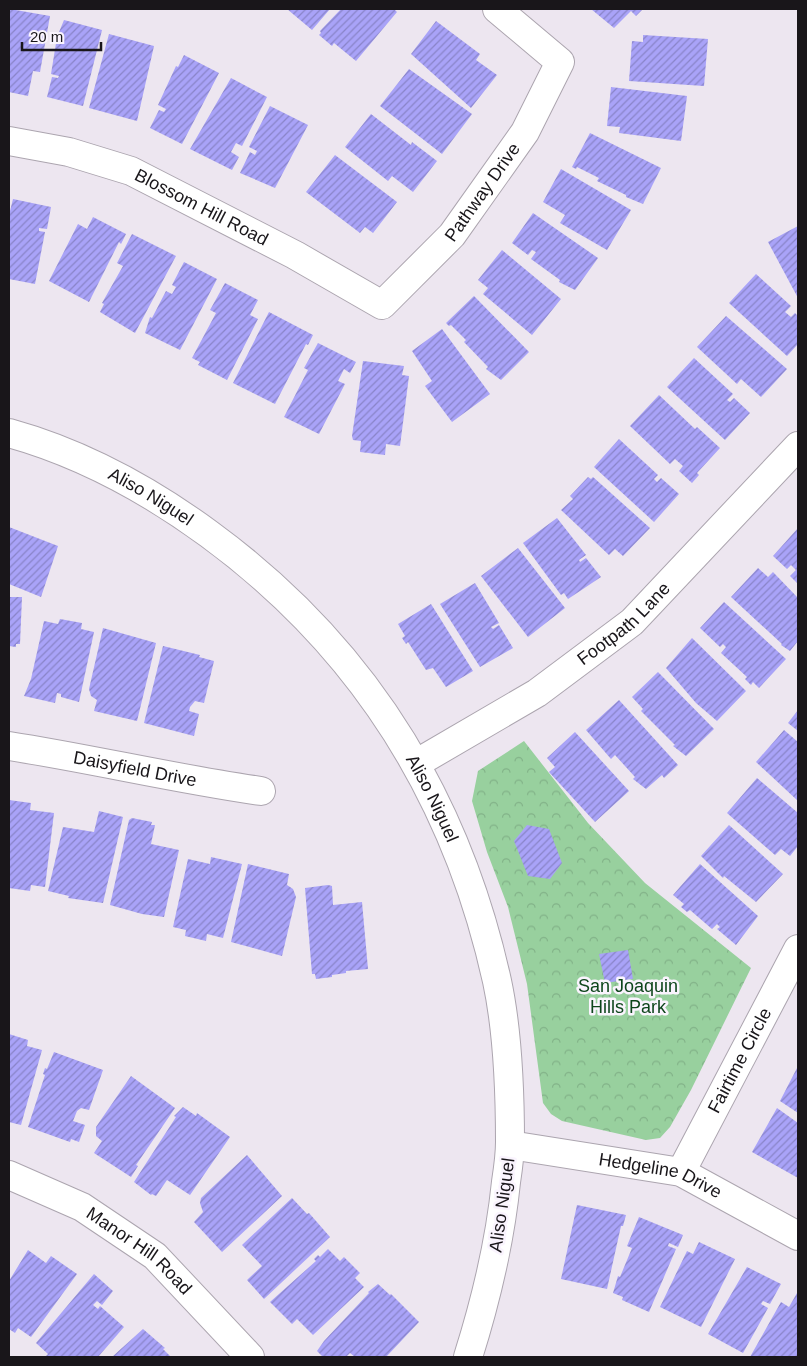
<svg xmlns="http://www.w3.org/2000/svg" width="807" height="1366" font-family="Helvetica,sans-serif">
<style>
.park{fill:url(#park-crowns)}
.building{fill:url(#building-hatch)}
.lines{fill:none;stroke-linecap:round;stroke-linejoin:round}
.minor-casing{stroke:#aca5af;stroke-width:30}
.tertiary-casing{stroke:#aca5af;stroke-width:30}
.minor{stroke:#fff;stroke-width:28}
.tertiary{stroke:#fff;stroke-width:28}
.labels{text-anchor:middle;dominant-baseline:central;stroke-width:5;stroke-linejoin:round;paint-order:stroke}
.street-label{font-size:18px;fill:#19161a;stroke:#faf4fe}
.park-label{font-size:18px;fill:#0d451b;stroke:#faf4fe}
</style>
<defs>
<pattern id="park-crowns" width="20" height="18" patternUnits="userSpaceOnUse" patternTransform="scale(1.25)"><rect width="20" height="18" fill="#98d09e"/><path d="M2 6a3 3 0 1 1 6 0M12 15a3 3 0 1 1 6 0" fill="none" stroke="#82b288"/></pattern>
<pattern id="building-hatch" width="6" height="6" patternUnits="userSpaceOnUse" patternTransform="scale(1.25)"><rect width="6" height="6" fill="#a9a3f8"/><path d="M-1 1l2-2M0 6l6-6M5 7l2-2" fill="none" stroke="#8984c8"/></pattern>
</defs>
<rect width="100%" height="100%" fill="#ede6f0"/>
<!-- park -->
<path class="park" d="M 524,741 L 588,823 L 645,883 L 751,968 L 691,1090 L 670,1127 L 660,1138 L 646,1140 L 562,1121 L 551,1114 L 543,1103 L 527,984 L 508,907 L 487,852 L 472,801 L 478,771 Z"/>
<!-- building -->
<path class="building" d="M 10,9 L 50,16 L 40,72 L 33,71 L 28,96 L 9,92 Z
M 287,9 L 330,9 L 312,30 Z
M 341,9 L 394,9 L 397,12 L 356,61 L 334,43 L 332,46 L 319,35 L 321,33 L 320,31 Z
M 591,9 L 643,9 L 636,16 L 631,11 L 614,28 Z
M 64,20 L 102,30 L 83,106 L 47,97 L 52,77 L 58,78 L 59,76 L 51,74 L 57,37 Z
M 436,21 L 480,54 L 476,60 L 497,75 L 471,108 L 411,54 Z
M 109,34 L 154,46 L 137,121 L 89,108 Z
M 643,35 L 708,39 L 704,86 L 629,81 L 632,41 L 643,42 Z
M 184,55 L 219,73 L 182,144 L 150,128 L 159,110 L 164,112 L 166,109 L 158,105 L 176,66 L 178,67 Z
M 409,69 L 472,114 L 442,154 L 380,106 Z
M 231,78 L 267,97 L 242,146 L 236,143 L 231,152 L 239,157 L 232,170 L 190,149 Z
M 611,87 L 687,96 L 681,141 L 619,133 L 620,127 L 607,126 Z
M 270,106 L 308,125 L 275,188 L 240,173 L 250,152 L 255,155 L 257,151 L 249,147 Z
M 371,114 L 411,145 L 412,142 L 437,161 L 413,192 L 392,176 L 388,181 L 345,147 Z
M 590,133 L 661,168 L 643,204 L 626,197 L 626,195 L 597,181 L 599,178 L 577,167 L 576,169 L 572,167 Z
M 335,155 L 397,202 L 373,233 L 365,227 L 360,233 L 306,192 Z
M 561,169 L 631,210 L 607,250 L 560,223 L 565,215 L 543,202 Z
M 13,199 L 51,207 L 47,229 L 39,228 L 39,231 L 45,232 L 35,284 L 9,279 L 9,211 L 10,211 Z
M 533,213 L 598,258 L 575,290 L 559,282 L 560,280 L 531,259 L 536,252 L 532,250 L 528,255 L 512,243 Z
M 93,217 L 126,234 L 121,244 L 119,242 L 89,302 L 49,281 L 78,224 L 87,229 Z
M 798,226 L 798,298 L 768,242 Z
M 132,234 L 176,256 L 135,333 L 100,312 L 104,304 L 102,303 L 123,266 L 117,263 Z
M 502,250 L 561,299 L 532,335 L 483,294 L 488,288 L 478,280 Z
M 184,262 L 217,279 L 180,350 L 145,333 L 150,317 L 152,318 L 166,291 L 172,294 L 176,287 L 172,285 Z
M 756,274 L 791,306 L 785,312 L 791,317 L 795,313 L 798,316 L 798,344 L 787,356 L 729,303 Z
M 225,283 L 258,300 L 250,315 L 258,319 L 227,380 L 198,365 L 200,362 L 192,358 L 216,313 L 210,310 Z
M 474,296 L 529,352 L 501,380 L 486,369 L 488,367 L 464,342 L 466,340 L 451,325 L 449,326 L 446,323 Z
M 269,312 L 313,335 L 308,345 L 306,344 L 275,404 L 233,383 Z
M 726,316 L 787,369 L 761,397 L 741,379 L 737,384 L 697,347 Z
M 442,329 L 490,394 L 452,422 L 425,386 L 432,381 L 412,351 Z
M 318,343 L 356,362 L 350,373 L 344,369 L 338,381 L 345,384 L 319,434 L 284,417 L 308,370 L 304,368 Z
M 694,358 L 733,394 L 727,400 L 730,402 L 734,398 L 750,413 L 725,440 L 667,387 Z
M 363,361 L 404,366 L 402,375 L 409,376 L 400,446 L 386,444 L 385,455 L 360,452 L 361,441 L 353,440 L 352,436 Z
M 659,395 L 695,429 L 697,427 L 720,448 L 697,473 L 699,475 L 692,483 L 679,471 L 683,466 L 675,459 L 670,464 L 630,426 Z
M 619,439 L 658,475 L 654,479 L 657,482 L 661,478 L 679,494 L 654,522 L 594,467 Z
M 588,477 L 591,479 L 593,477 L 650,528 L 623,556 L 615,549 L 609,555 L 561,510 L 573,499 L 570,496 Z
M 557,518 L 586,555 L 579,560 L 580,562 L 586,558 L 601,577 L 568,599 L 564,593 L 561,595 L 523,543 Z
M 9,527 L 58,546 L 41,597 L 9,584 Z
M 798,528 L 798,584 L 790,576 L 796,570 L 791,565 L 787,569 L 773,556 Z
M 518,548 L 565,608 L 528,637 L 481,576 Z
M 758,568 L 768,577 L 773,572 L 798,598 L 798,641 L 790,651 L 781,645 L 782,644 L 731,597 Z
M 475,583 L 499,623 L 491,627 L 493,629 L 499,625 L 513,648 L 480,667 L 440,604 Z
M 9,597 L 22,597 L 20,644 L 16,644 L 16,647 L 9,646 Z
M 724,602 L 786,659 L 759,688 L 753,682 L 751,685 L 745,679 L 747,677 L 721,653 L 726,647 L 723,644 L 720,647 L 700,628 Z
M 431,604 L 473,671 L 446,687 L 433,668 L 426,670 L 408,642 L 406,644 L 402,638 L 405,636 L 398,624 Z
M 60,619 L 82,623 L 81,629 L 94,632 L 79,702 L 61,697 L 61,694 L 57,693 L 55,703 L 24,696 L 31,679 L 44,621 L 58,624 Z
M 103,628 L 156,643 L 137,721 L 94,711 L 97,700 L 91,696 L 89,689 Z
M 692,638 L 746,691 L 717,721 L 696,703 L 666,668 Z
M 163,646 L 200,655 L 199,657 L 214,661 L 204,703 L 195,701 L 190,707 L 189,711 L 199,714 L 194,736 L 144,723 Z
M 658,672 L 714,729 L 686,756 L 673,746 L 675,745 L 641,711 L 643,709 L 632,697 Z
M 619,700 L 678,765 L 664,778 L 662,775 L 646,789 L 633,779 L 635,777 L 615,755 L 611,759 L 586,730 Z
M 798,710 L 798,731 L 788,723 Z
M 784,730 L 798,742 L 798,801 L 756,762 Z
M 575,732 L 629,791 L 595,822 L 549,772 L 555,767 L 547,758 Z
M 757,778 L 798,813 L 798,846 L 790,856 L 781,849 L 775,855 L 727,813 Z
M 9,800 L 31,803 L 30,810 L 54,813 L 45,887 L 31,885 L 30,891 L 9,888 Z
M 99,811 L 123,817 L 103,903 L 68,898 L 69,896 L 48,891 L 63,827 L 94,832 Z
M 132,818 L 152,822 L 151,825 L 155,825 L 151,844 L 179,850 L 164,917 L 142,914 L 110,905 L 129,820 Z
M 527,825 L 549,829 L 562,863 L 550,879 L 528,876 L 514,841 Z
M 729,825 L 783,874 L 756,902 L 724,876 L 723,878 L 701,856 Z
M 211,857 L 242,864 L 223,938 L 207,934 L 206,941 L 185,936 L 186,930 L 173,927 L 188,859 L 210,864 Z
M 248,864 L 289,874 L 287,885 L 293,889 L 296,897 L 282,956 L 231,942 Z
M 700,864 L 758,916 L 736,945 L 717,929 L 720,927 L 717,924 L 712,929 L 690,910 L 687,912 L 681,907 L 684,904 L 673,895 Z
M 328,885 L 332,886 L 333,905 L 362,902 L 368,969 L 346,971 L 346,973 L 332,975 L 332,977 L 316,979 L 315,974 L 312,974 L 305,888 Z
M 628,950 L 633,979 L 605,983 L 599,954 Z
M 9,1034 L 28,1040 L 27,1046 L 42,1050 L 21,1125 L 9,1122 Z
M 54,1052 L 103,1070 L 89,1110 L 81,1108 L 77,1111 L 73,1121 L 85,1125 L 79,1142 L 71,1139 L 70,1142 L 28,1127 L 45,1075 L 43,1074 L 45,1068 L 47,1069 Z
M 797,1068 L 798,1068 L 798,1113 L 780,1101 Z
M 131,1076 L 175,1108 L 136,1165 L 138,1166 L 131,1177 L 94,1153 L 102,1141 L 96,1136 L 96,1127 Z
M 183,1107 L 196,1116 L 197,1113 L 230,1137 L 190,1195 L 167,1180 L 156,1196 L 152,1194 L 151,1195 L 134,1182 L 176,1117 L 174,1116 Z
M 777,1108 L 798,1123 L 798,1178 L 752,1152 Z
M 247,1155 L 282,1196 L 222,1252 L 194,1222 L 203,1212 L 200,1203 L 201,1198 Z
M 292,1198 L 307,1214 L 309,1213 L 330,1237 L 264,1299 L 247,1280 L 262,1266 L 242,1245 Z
M 577,1205 L 626,1215 L 623,1226 L 621,1226 L 607,1289 L 561,1279 Z
M 639,1217 L 683,1235 L 678,1247 L 669,1243 L 668,1246 L 676,1249 L 649,1312 L 622,1300 L 623,1297 L 613,1293 L 618,1276 L 620,1277 L 632,1248 L 627,1246 Z
M 699,1242 L 735,1259 L 701,1327 L 660,1307 L 687,1251 L 693,1254 Z
M 328,1249 L 340,1261 L 344,1257 L 360,1273 L 355,1278 L 364,1287 L 313,1335 L 297,1319 L 292,1324 L 270,1302 L 316,1261 L 314,1259 L 318,1255 L 320,1257 Z
M 28,1250 L 46,1263 L 51,1256 L 77,1274 L 31,1337 L 18,1328 L 15,1333 L 9,1329 L 9,1281 Z
M 747,1267 L 781,1284 L 770,1304 L 763,1301 L 761,1304 L 768,1308 L 743,1353 L 708,1334 Z
M 94,1274 L 113,1291 L 102,1305 L 97,1301 L 93,1305 L 98,1309 L 100,1306 L 124,1327 L 98,1357 L 48,1357 L 46,1356 L 48,1354 L 36,1343 Z
M 378,1284 L 390,1295 L 391,1294 L 419,1322 L 386,1357 L 355,1357 L 350,1353 L 346,1357 L 323,1357 L 317,1351 L 324,1341 L 369,1293 L 368,1292 Z
M 797,1293 L 797,1357 L 750,1357 L 781,1302 L 789,1307 Z
M 143,1329 L 165,1348 L 163,1349 L 171,1357 L 112,1357 Z"/>
<g class="lines">
<defs>
<g id="minor">
<path id="s1" d="M 9,141 L 69,152 L 131,171 L 295,255 L 382,305 L 452,235 L 525,132 L 560,62 L 497,9"/>
<path id="s2" d="M 9,746 C 93,759 176,779 261,791"/>
<path id="s3" d="M 417,763 L 537,693 L 632,622 L 798,446"/>
<path id="s4" d="M 510,1145 L 681,1172 L 798,1236"/>
<path id="s5" d="M 681,1172 L 798,949"/>
<path id="s6" d="M 9,1175 L 82,1207 L 155,1256 L 250,1357"/>
</g>
<g id="tertiary">
<path id="s7" d="M 9,433 C 81,453 149,490 209,534 C 362,646 456,796 497,981 C 508,1032 510,1089 510,1142 C 510,1155 508,1169 506,1182 C 500,1242 486,1300 468,1357"/>
</g>
</defs>
<!-- minor casing -->
<use href="#minor" class="minor-casing"/>
<!-- tertiary casing -->
<use href="#tertiary" class="tertiary-casing"/>
<!-- minor -->
<use href="#minor" class="minor"/>
<!-- tertiary -->
<use href="#tertiary" class="tertiary"/>
</g>
<g class="labels">
<!-- street labels -->
<g class="street-label">
<text stroke="none"><textPath href="#s1" startOffset="562">Pathway Drive</textPath></text>
<text stroke="none"><textPath href="#s1" startOffset="205">Blossom Hill Road</textPath></text>
<text stroke="none"><textPath href="#s7" startOffset="156">Aliso Niguel</textPath></text>
<text stroke="none"><textPath href="#s3" startOffset="250">Footpath Lane</textPath></text>
<text stroke="none"><textPath href="#s2" startOffset="128">Daisyfield Drive</textPath></text>
<text stroke="none"><textPath href="#s7" startOffset="575">Aliso Niguel</textPath></text>
<text stroke="none"><textPath href="#s5" startOffset="126">Fairtime Circle</textPath></text>
<text stroke="none"><textPath href="#s4" startOffset="154">Hedgeline Drive</textPath></text>
<text transform="translate(502 1205) rotate(-82)">Aliso Niguel</text>
<text stroke="none"><textPath href="#s6" startOffset="152">Manor Hill Road</textPath></text>
</g>
<!-- park labels -->
<g class="park-label">
<text x="628" y="986">San Joaquin<tspan x="628" dy="21">Hills Park</tspan></text>
</g>
</g>
<!-- border -->
<rect width="807" height="1366" fill="none" stroke="#19161a" stroke-width="20"/>
<!-- scale -->
<path d="M22 42v8h79v-8" fill="none" stroke="#19161a" stroke-width="2.5"/>
<text x="30" y="42" font-size="15" fill="#19161a" stroke="#faf4fe" stroke-width="4" paint-order="stroke">20 m</text>
</svg>
